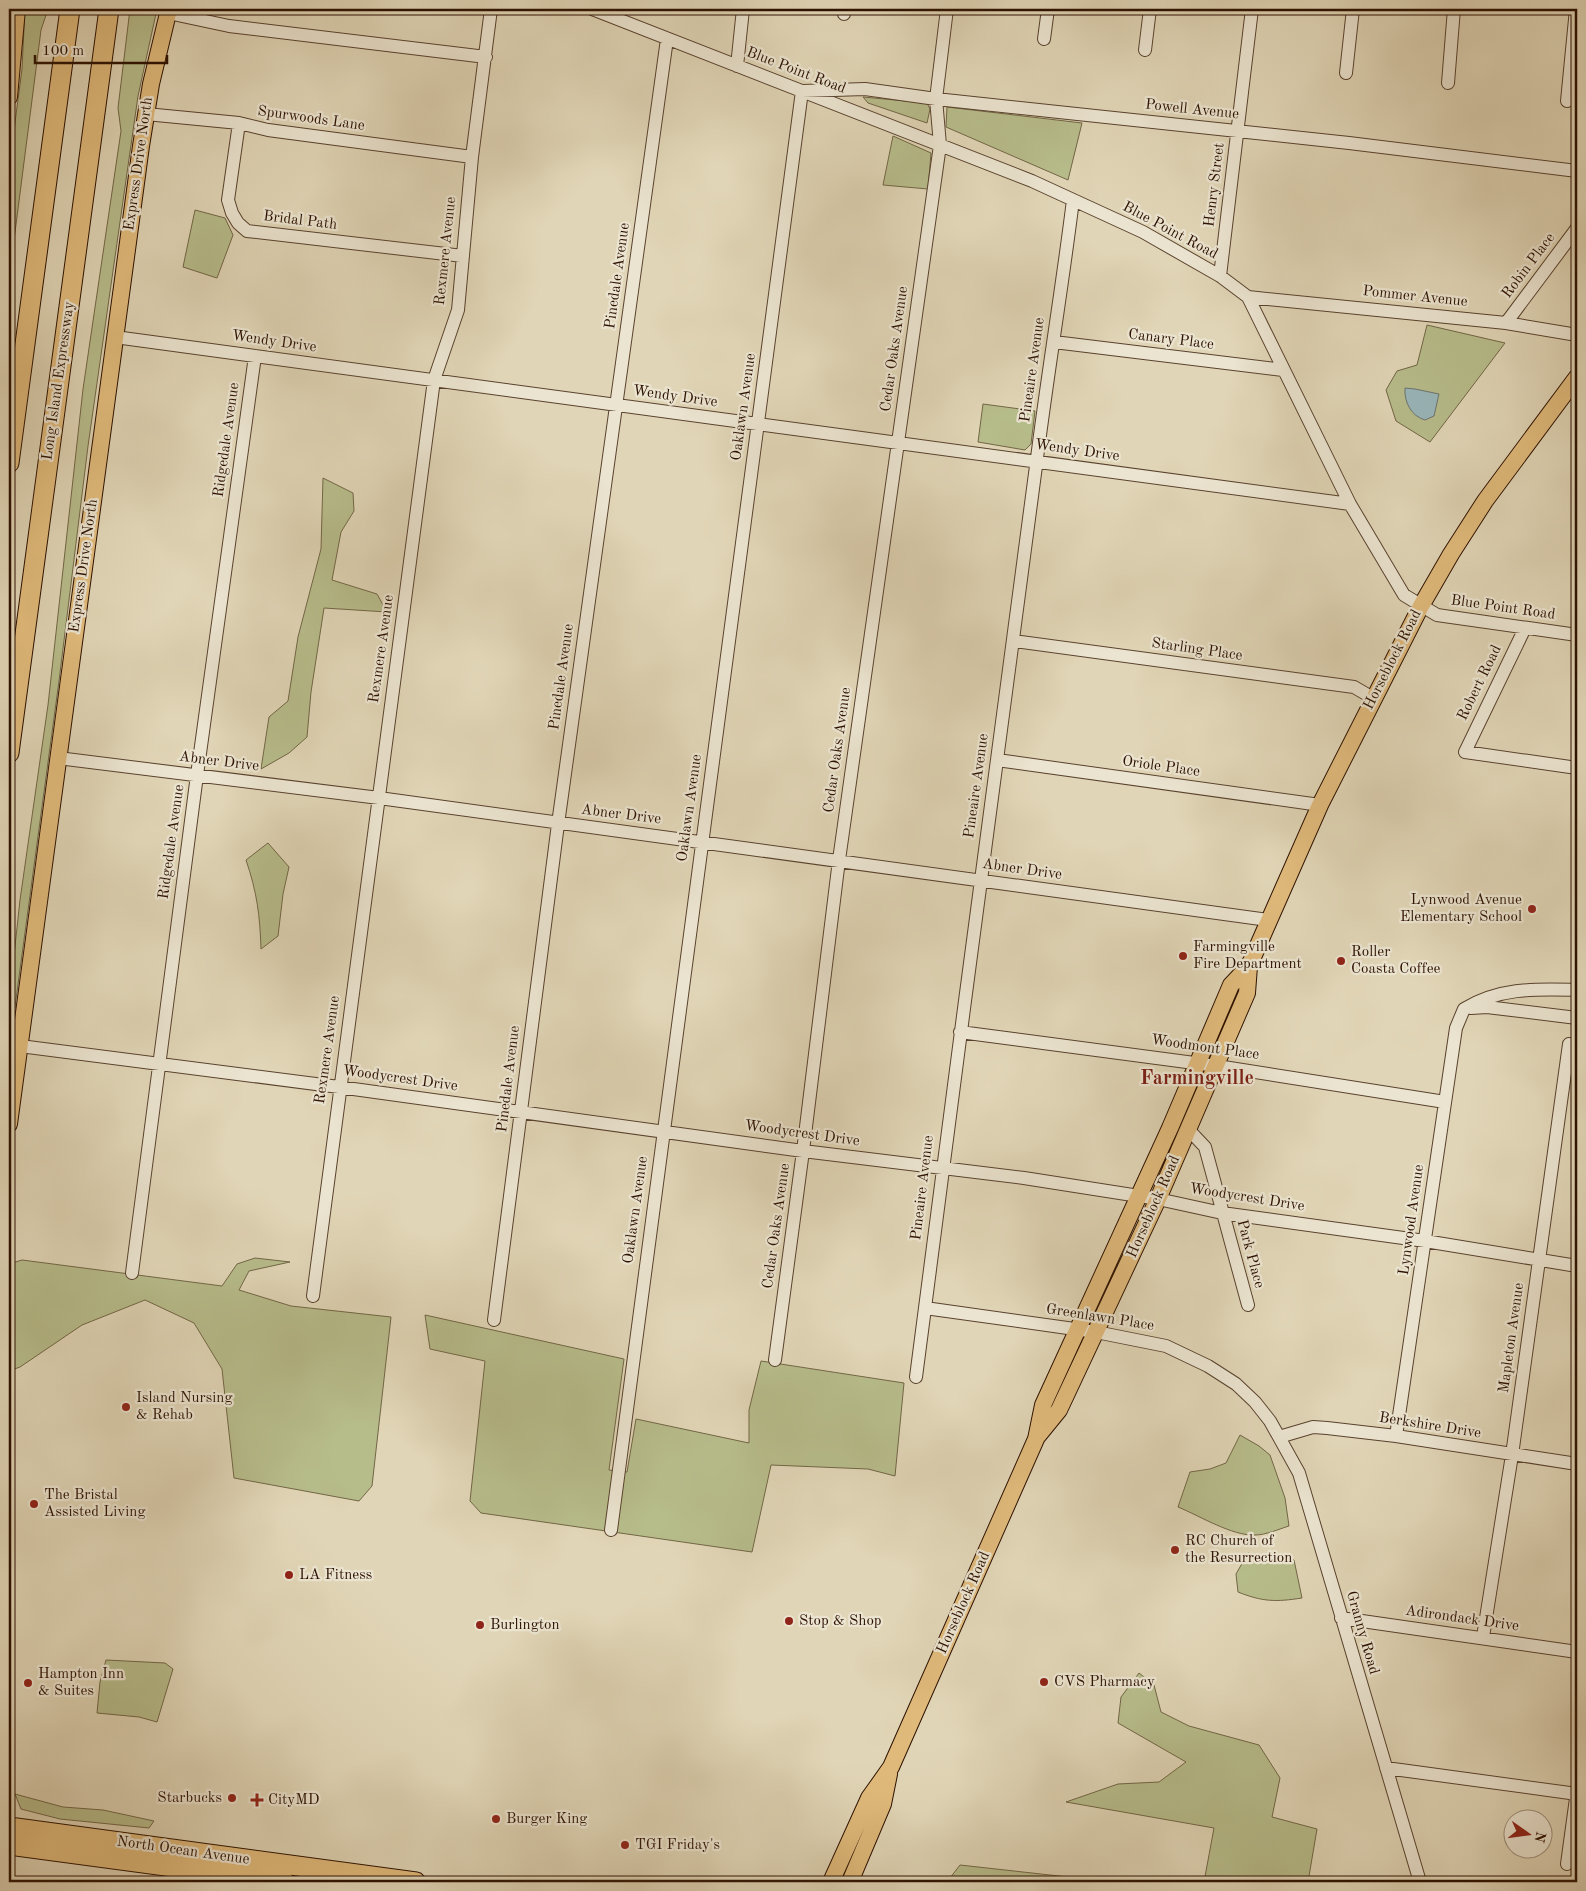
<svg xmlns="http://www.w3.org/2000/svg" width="1586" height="1891" font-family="'Old Standard TT',serif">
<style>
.green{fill:#b7bc8b;stroke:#726646}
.water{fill:#99b6ba;stroke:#6d7470}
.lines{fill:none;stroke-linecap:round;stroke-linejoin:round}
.minor-casing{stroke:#59422e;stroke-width:14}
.major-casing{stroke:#2c1100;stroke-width:18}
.highway-casing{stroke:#2c1100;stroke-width:21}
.minor{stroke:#ebe4d0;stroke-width:12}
.major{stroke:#e0ba7b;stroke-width:16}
.highway{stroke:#e0ba7b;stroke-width:19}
.poi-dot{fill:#8f2418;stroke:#ebe4d0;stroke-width:2}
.labels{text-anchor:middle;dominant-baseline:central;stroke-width:4.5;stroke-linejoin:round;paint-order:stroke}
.street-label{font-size:15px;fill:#2c1100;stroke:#ebe4d0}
.poi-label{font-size:15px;fill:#2c1100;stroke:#ebe4d0;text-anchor:start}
.district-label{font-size:20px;font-weight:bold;fill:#7a1f14;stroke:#ebe4d0}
</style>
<rect width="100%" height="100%" fill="#e0d5b6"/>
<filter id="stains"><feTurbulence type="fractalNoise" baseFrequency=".004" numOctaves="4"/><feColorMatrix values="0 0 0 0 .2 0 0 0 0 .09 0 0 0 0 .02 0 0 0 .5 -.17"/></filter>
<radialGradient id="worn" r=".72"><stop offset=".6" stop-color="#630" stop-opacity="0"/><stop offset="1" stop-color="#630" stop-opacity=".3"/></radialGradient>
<!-- green -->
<path class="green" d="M 25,9 L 48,9 L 41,30 L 9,279 L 9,168 L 22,69 Z
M 130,9 L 157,9 L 138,96 L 88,446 L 59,681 L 9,1051 L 12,974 L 20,900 L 48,705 L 83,389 L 121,131 L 118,108 Z
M 863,97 L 927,103 L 930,109 L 927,123 L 868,103 Z
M 947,107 L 1082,123 L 1068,180 L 946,127 Z
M 893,136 L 931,153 L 928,189 L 883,185 Z
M 195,210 L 225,218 L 233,235 L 217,278 L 183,267 Z
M 1427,325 L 1505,343 L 1430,442 L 1396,421 L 1386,390 L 1397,371 L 1417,365 Z
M 983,404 L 1035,411 L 1031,444 L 1025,450 L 978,442 Z
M 323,478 L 353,493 L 354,511 L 341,532 L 332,580 L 377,594 L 387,612 L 324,608 L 311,692 L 307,737 L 289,753 L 261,769 L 269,717 L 288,701 L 298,637 L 321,549 Z
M 268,843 L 289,867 L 283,894 L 278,936 L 261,949 C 260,916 257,892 246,860 Z
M 255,1258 L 290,1262 L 249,1271 L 239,1290 L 291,1306 L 391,1317 L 372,1486 L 359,1501 L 234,1478 L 222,1369 L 194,1323 L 145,1300 L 82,1325 L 20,1367 L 9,1371 L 9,1264 L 22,1260 L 222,1286 L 237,1264 Z
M 425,1315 L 624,1359 L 609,1470 L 627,1472 L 636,1419 L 749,1443 L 749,1410 L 761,1361 L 904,1383 L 895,1476 L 868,1469 L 771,1465 L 752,1552 L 481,1513 L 470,1501 L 485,1361 L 430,1349 Z
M 1240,1435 L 1259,1446 L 1270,1455 L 1285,1498 L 1289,1526 C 1279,1529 1266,1535 1255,1535 C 1232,1536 1200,1516 1178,1507 L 1190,1472 L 1210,1469 L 1226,1463 Z
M 1248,1553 L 1265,1558 L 1294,1560 L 1302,1598 C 1276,1602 1263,1602 1238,1592 L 1236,1574 Z
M 106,1660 L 165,1663 L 173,1669 L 157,1722 L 139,1717 L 97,1713 L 100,1682 Z
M 1139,1673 L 1154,1685 L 1161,1712 L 1189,1726 L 1259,1745 L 1280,1778 L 1272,1817 L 1317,1829 L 1308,1882 L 1204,1882 L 1214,1828 L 1066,1802 L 1118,1784 L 1159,1782 L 1186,1762 L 1118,1723 L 1121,1697 Z
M 15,1794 L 63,1807 L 103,1810 L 154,1821 L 149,1828 L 60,1819 L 21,1809 Z
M 960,1865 L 1113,1882 L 949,1882 L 950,1878 Z"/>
<!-- water -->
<path class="water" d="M 1405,388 L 1415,389 L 1439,394 L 1434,416 L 1425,420 C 1411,416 1404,402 1405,388 Z"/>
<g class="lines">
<defs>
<path id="minor" d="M 592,9 L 1032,181 L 1143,232 L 1220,276 L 1248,297 L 1350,504 L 1404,595 L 1437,615 L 1577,635
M 168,13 L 229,26 L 486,57
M 844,14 L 844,9
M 1044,39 L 1048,9
M 1145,50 L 1150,9
M 737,66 L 743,9
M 1346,73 L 1353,9
M 1448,83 L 1454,9
M 1567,101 L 1576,9
M 146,114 L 239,123 L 268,130 L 472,157
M 239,123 L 228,200 L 232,213 L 238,223 L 247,231 L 463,256
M 1220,276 L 1252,9
M 1248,297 L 1506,323 L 1577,335
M 1506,323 L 1577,228
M 115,337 C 527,389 938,451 1350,504
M 1054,342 L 1283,370
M 1525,628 L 1465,752 L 1577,768
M 1014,641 L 1354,687 L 1373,698
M 58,758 L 379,798 L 1268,920
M 997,760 L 1320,805
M 1471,1008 L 1487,1007 L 1577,1018
M 960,1032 L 1217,1066 L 1445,1102
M 20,1046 L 339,1087 L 803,1151 L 1024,1178 L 1158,1199 L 1222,1213 L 1425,1241 L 1577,1266
M 1188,1129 L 1205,1147 L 1248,1305
M 132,1273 L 197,775 L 255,356
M 313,1296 L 434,380 L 458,310 L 472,157 L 491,9
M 925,1308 L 1096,1332 L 1166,1346 L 1208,1366 L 1236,1384 L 1255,1402 L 1270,1421 L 1299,1473 L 1420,1882
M 494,1320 L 558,824 L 667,39
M 775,1360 L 803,1151 L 839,860 L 940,145 L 936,99 L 947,9
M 916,1377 C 954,1073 997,770 1036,466 C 1047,377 1062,289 1073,200
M 1396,1436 L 1456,1028 L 1464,1009 C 1500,987 1536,989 1577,990
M 1279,1437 L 1313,1427 L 1327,1428 L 1396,1436 L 1577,1464
M 611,1530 L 802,91 L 865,89 L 936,99 L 1349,143 L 1577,171
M 1341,1618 L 1577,1652
M 1483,1637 L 1512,1455 L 1569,1044
M 1386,1768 L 1577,1794
M 1567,1864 L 1577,1791"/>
<path id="major" d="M 9,97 L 17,9
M 9,1124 L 141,146 L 151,84 L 169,9
M 1037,1437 L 1059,1410 L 1158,1199 L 1247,993 L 1249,966
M 831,1882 L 869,1798 L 891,1767 L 1036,1439 L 1043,1405 L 1170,1128 L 1231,985 L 1249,966 L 1320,805 L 1421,606 L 1451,554 L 1485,501 L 1577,377
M 850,1882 L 883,1804 L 889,1774"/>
<path id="highway" d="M 9,463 L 70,9
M 9,753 L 109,9
M 9,1827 L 416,1882
M 9,1845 L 285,1882"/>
</defs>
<!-- minor casing -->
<use href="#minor" class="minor-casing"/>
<!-- major casing -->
<use href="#major" class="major-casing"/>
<!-- highway casing -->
<use href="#highway" class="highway-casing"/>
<!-- minor -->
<use href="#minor" class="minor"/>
<!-- major -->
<use href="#major" class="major"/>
<!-- highway -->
<use href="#highway" class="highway"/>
</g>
<!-- markers -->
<g class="poi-dot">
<circle cx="1532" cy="909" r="5"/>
<circle cx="1183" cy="956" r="5"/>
<circle cx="1341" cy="961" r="5"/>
<circle cx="126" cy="1407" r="5"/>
<circle cx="34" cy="1504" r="5"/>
<circle cx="1175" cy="1550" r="5"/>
<circle cx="289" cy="1575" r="5"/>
<circle cx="789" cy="1621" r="5"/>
<circle cx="480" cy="1625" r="5"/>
<circle cx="1044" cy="1682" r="5"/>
<circle cx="28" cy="1683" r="5"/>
<circle cx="232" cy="1798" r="5"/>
<path d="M254.5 1792.5h5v5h5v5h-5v5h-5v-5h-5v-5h5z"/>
<circle cx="496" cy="1819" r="5"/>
<circle cx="625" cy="1845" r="5"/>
</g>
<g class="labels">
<!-- street labels -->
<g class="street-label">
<text transform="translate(796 71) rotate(21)">Blue Point Road</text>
<text transform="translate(1192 110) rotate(6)">Powell Avenue</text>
<text transform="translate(311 119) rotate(8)">Spurwoods Lane</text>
<text transform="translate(139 164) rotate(-82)">Express Drive North</text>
<text transform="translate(1215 185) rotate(-83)">Henry Street</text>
<text transform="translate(300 221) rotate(7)">Bridal Path</text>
<text transform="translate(1170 231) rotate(28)">Blue Point Road</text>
<text transform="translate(446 251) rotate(-84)">Rexmere Avenue</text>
<text transform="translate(1529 266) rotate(-53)">Robin Place</text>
<text transform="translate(618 276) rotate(-82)">Pinedale Avenue</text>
<text transform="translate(1415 297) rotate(6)">Pommer Avenue</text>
<text transform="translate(1171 340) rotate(7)">Canary Place</text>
<text transform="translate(274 342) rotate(8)">Wendy Drive</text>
<text transform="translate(895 349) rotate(-82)">Cedar Oaks Avenue</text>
<text transform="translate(1033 370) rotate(-82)">Pineaire Avenue</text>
<text transform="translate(59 381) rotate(-82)">Long Island Expressway</text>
<text transform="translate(675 397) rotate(8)">Wendy Drive</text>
<text transform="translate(744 407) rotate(-82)">Oaklawn Avenue</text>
<text transform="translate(227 440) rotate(-82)">Ridgedale Avenue</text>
<text transform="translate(1077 451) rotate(8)">Wendy Drive</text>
<text transform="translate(84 566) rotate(-82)">Express Drive North</text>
<text transform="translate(1503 608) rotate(8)">Blue Point Road</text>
<text transform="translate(382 649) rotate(-82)">Rexmere Avenue</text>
<text transform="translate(1197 650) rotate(8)">Starling Place</text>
<text transform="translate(1393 660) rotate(-63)">Horseblock Road</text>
<text transform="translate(562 677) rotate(-82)">Pinedale Avenue</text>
<text transform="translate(1480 683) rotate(-64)">Robert Road</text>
<text transform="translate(838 750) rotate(-82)">Cedar Oaks Avenue</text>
<text transform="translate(219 762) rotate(7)">Abner Drive</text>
<text transform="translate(1161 767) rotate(8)">Oriole Place</text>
<text transform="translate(977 786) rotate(-82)">Pineaire Avenue</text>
<text transform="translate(690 808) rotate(-82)">Oaklawn Avenue</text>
<text transform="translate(621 815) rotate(7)">Abner Drive</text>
<text transform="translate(172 842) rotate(-82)">Ridgedale Avenue</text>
<text transform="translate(1022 870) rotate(8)">Abner Drive</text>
<text transform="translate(1205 1048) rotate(8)">Woodmont Place</text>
<text transform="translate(328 1050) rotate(-82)">Rexmere Avenue</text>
<text transform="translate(400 1079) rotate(8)">Woodycrest Drive</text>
<text transform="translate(509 1079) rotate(-83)">Pinedale Avenue</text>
<text transform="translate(802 1134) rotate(8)">Woodycrest Drive</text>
<text transform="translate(923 1188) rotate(-83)">Pineaire Avenue</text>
<text transform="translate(1247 1198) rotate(9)">Woodycrest Drive</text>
<text transform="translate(1154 1207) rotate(-66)">Horseblock Road</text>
<text transform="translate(636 1210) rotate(-82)">Oaklawn Avenue</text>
<text transform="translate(1412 1220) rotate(-82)">Lynwood Avenue</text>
<text transform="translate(777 1226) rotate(-82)">Cedar Oaks Avenue</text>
<text transform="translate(1250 1254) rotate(75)">Park Place</text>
<text transform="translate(1100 1318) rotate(9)">Greenlawn Place</text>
<text transform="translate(1512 1338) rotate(-82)">Mapleton Avenue</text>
<text transform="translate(1430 1426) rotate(9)">Berkshire Drive</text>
<text transform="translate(964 1603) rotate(-66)">Horseblock Road</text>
<text transform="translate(1462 1619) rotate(8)">Adirondack Drive</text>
<text transform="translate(1362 1633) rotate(74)">Granny Road</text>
<text transform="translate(183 1851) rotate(8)">North Ocean Avenue</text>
</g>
<!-- poi labels -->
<g class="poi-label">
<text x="1522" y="900" text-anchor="end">Lynwood Avenue<tspan x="1522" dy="17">Elementary School</tspan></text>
<text x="1193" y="947">Farmingville<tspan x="1193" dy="17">Fire Department</tspan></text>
<text x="1351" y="952">Roller<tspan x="1351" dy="17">Coasta Coffee</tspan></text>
<text x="136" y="1398">Island Nursing<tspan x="136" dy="17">&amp; Rehab</tspan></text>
<text x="44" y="1495">The Bristal<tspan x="44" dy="17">Assisted Living</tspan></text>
<text x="1185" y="1541">RC Church of<tspan x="1185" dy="17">the Resurrection</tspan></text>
<text x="299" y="1575">LA Fitness</text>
<text x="799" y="1621">Stop &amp; Shop</text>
<text x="490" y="1625">Burlington</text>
<text x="38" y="1674">Hampton Inn<tspan x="38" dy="17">&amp; Suites</tspan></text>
<text x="1054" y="1682">CVS Pharmacy</text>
<text x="222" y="1798" text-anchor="end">Starbucks</text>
<text x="268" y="1800">CityMD</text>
<text x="506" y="1819">Burger King</text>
<text x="635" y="1845">TGI Friday's</text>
</g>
<!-- district labels -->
<g class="district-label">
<text x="1197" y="1079">Farmingville</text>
</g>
</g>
<!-- margin -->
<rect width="1586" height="1891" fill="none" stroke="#e0d5b6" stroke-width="30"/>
<rect x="10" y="10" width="1566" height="1871" fill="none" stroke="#2c1100" stroke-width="2.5"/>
<rect x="15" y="15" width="1556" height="1861" fill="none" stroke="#2c1100"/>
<!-- north arrow -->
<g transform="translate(1528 1834) rotate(104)"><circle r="24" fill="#ebe4d0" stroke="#9f907d"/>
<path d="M0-4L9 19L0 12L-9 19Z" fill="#8f2418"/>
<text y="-8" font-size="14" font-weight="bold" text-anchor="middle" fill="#2c1100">N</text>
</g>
<!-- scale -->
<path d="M35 55v8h132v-8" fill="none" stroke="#2c1100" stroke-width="2.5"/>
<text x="42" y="55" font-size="15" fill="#2c1100" stroke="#ebe4d0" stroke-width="4" paint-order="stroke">100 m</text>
<rect width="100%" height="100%" filter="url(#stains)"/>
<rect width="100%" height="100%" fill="url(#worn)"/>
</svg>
